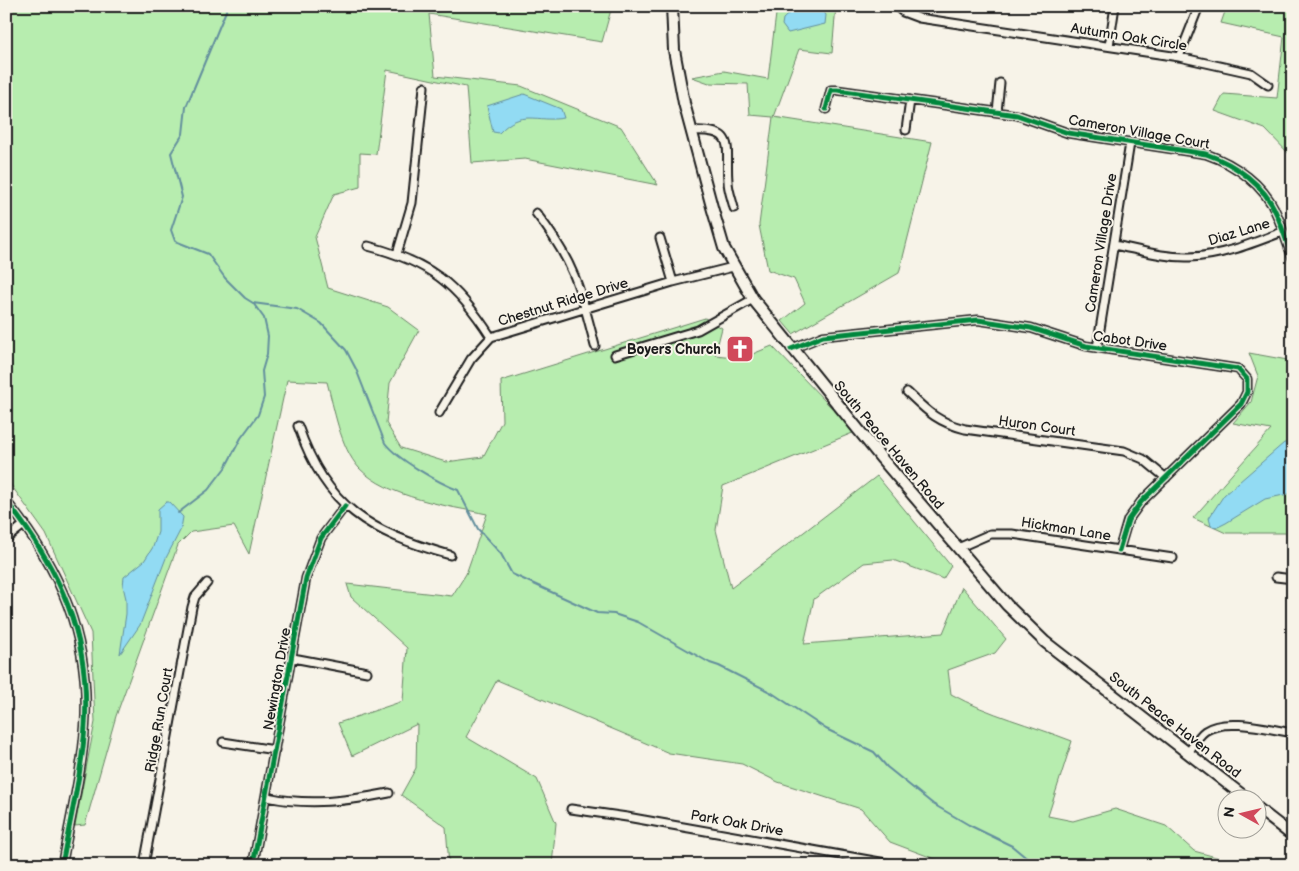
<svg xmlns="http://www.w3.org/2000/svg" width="1299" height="871" font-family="'Balsamiq Sans',sans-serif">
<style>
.green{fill:#b7edaf;stroke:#6a8466}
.water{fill:#92dbf3;stroke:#638f9d}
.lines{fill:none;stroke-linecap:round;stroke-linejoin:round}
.stream{stroke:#638f9d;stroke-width:2}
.minor-casing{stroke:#1c1c1c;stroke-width:11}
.secondary-casing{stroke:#1c1c1c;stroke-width:14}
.minor{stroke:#f7f3e8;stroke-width:7}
.secondary{stroke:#f7f3e8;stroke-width:10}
.cycleway-casing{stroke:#f7f3e8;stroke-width:8}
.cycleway{stroke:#00873e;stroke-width:5}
.labels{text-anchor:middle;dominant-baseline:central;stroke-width:4;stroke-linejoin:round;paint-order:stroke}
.street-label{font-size:14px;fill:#1c1c1c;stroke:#f7f3e8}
.poi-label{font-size:14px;font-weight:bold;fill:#1c1c1c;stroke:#f7f3e8;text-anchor:end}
</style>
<rect width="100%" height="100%" fill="#f7f3e8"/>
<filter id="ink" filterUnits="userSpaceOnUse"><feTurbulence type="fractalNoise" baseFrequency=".02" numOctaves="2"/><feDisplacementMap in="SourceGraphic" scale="10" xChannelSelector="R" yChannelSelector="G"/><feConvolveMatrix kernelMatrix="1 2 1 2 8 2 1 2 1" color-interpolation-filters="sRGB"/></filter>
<g filter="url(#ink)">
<!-- green -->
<path class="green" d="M 6,6 L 612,6 L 602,42 L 429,14 L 435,76 L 521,86 L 621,127 L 658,185 L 525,159 L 472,163 L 466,87 L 387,70 L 376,154 L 360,153 L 360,187 L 334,194 L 315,237 L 328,288 L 388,307 L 419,330 L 390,383 L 386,423 L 401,448 L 446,462 L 483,457 L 502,421 L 501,381 L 705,318 L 722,328 L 715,355 L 743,358 L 772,346 L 855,432 L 723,486 L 716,530 L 731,588 L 877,476 L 951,566 L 943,579 L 893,560 L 864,563 L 814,599 L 804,644 L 943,633 L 962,587 L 1006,639 L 995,653 L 948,670 L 951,694 C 989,715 1031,725 1072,741 L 1048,816 L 1073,821 L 1115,809 L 1166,826 L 1194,851 L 1245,865 L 951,865 L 890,842 L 861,809 L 778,782 L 742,764 L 669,753 L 497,680 L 466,737 L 537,779 L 556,823 L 552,865 L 482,865 L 475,863 L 474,865 L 449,865 L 446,827 L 401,795 L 416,768 L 417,724 L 352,756 L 338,723 L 403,701 L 407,648 L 351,597 L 347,584 L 452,596 L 466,574 L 487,514 C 448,506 388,498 359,468 C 340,447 334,408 327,382 L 287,380 L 249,554 L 234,526 L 191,532 L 178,545 L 116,716 L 85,825 L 75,826 L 95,722 L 91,633 L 46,534 L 6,478 Z
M 777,6 L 836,6 L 832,53 L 799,49 L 774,117 L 932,142 L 899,273 L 793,334 L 782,321 L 805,303 L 794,279 L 768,270 L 759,225 L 773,117 L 750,115 L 748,84 L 709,83 L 692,77 L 724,71 L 768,79 Z
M 1227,6 L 1293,6 L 1293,158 L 1265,129 L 1215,111 L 1224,94 L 1277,98 L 1284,37 L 1221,23 Z
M 1249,353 L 1293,361 L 1293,533 L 1226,533 L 1193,518 L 1271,430 L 1233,423 L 1251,402 L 1258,376 Z"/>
<!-- water -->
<path class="water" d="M 797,6 L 820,6 L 826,15 L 825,24 L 788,33 L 782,25 L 783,19 Z
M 524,94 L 561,109 L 564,118 C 537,123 522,108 499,133 L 493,132 L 487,106 Z
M 1284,443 L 1293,443 L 1293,493 L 1265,499 L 1226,523 L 1218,527 L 1211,526 L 1209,518 L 1224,495 Z
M 166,502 L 169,502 L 183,517 L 181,529 L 166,558 L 140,625 L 120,654 L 126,614 L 126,599 L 123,586 L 124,577 L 144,561 L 153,547 L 158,532 L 158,509 Z"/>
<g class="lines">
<!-- stream -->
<path class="stream" d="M 228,6 L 186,107 L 183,134 L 171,153 L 182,197 L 171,230 L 175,241 L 208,254 L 225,278 L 245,298 L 253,303 L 297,309 L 321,323 L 346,350 L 356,369 L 385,443 C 397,459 439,483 458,490 L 478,529 L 501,554 L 512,574 L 597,613 L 614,614 L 638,622 L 710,663 L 719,666 L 772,693 L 826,729 L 874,752 L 887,767 L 933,804 L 969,825 L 1012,846 L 1035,865
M 178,513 L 208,490 L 225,468 L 241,438 L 258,415 L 264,397 L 262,371 L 267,354 L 268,336 L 264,318 L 253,303"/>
<defs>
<path id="minor" d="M 896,6 L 903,12 L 919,18 L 1179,57 L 1251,73 L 1268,85
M 1109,46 L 1115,6
M 1179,57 L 1199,6
M 826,109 L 831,90 L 837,90 L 1017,115 L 1068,133 L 1206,154 C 1235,164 1265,185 1277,215 C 1283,229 1287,244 1293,258
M 997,112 L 1000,83
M 906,130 L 910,100
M 691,131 C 738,129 725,146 728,181 C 728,190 732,199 734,208
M 536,213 C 573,260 581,289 595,346
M 660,238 L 673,282
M 1114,245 C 1139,250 1165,258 1190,257 C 1222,256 1253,243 1282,232
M 368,246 C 430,262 457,284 491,337
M 397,254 L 412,203 L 424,87
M 1097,348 L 1130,143
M 791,349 L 823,336 L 978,320 L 1031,328 L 1086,346 L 1238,369 L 1247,379 L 1247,392 L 1241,404 L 1141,502 L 1128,520 L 1119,550
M 615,355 L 698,330 L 753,299
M 907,392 C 927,411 937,422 965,429 L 1124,451 L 1143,459 L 1166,478
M 439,413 L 471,359 L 491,337 L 673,282 L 733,267
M 298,426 C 327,508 369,532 450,555
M 6,501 C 60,568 91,638 85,726 C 82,772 70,819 62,865
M 6,539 L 25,524
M 958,548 L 990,534 L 1012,534 L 1173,558
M 1276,577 L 1293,579
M 293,658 L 367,672
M 6,679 L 7,679
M 223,742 L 275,750
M 1188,753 C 1193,746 1198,736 1205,731 C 1225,717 1269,729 1293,733
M 267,797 C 308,806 348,801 389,793
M 571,809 L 627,817 L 897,865
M 144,865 L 192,607 L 195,597 L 207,583
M 253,865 L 306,578 L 321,538 L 345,506"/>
<path id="secondary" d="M 672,6 L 674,50 L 684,103 L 712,207 L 724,248 L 753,299 L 882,459 L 1007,605 L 1045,642 L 1246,798
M 1256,807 L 1293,836"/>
</defs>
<!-- minor casing -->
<use href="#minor" class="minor-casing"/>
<!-- secondary casing -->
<use href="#secondary" class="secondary-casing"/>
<!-- minor -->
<use href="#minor" class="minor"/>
<!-- secondary -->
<use href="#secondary" class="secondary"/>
<defs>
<path id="cycleway" d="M 826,109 L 831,90 L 837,90 L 1017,115 L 1068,133 L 1206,154 C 1235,164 1265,185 1277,215 C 1283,229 1287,244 1293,258
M 791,349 L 823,336 L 978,320 L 1031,328 L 1086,346 L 1238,369 L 1247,379 L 1247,392 L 1241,404 L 1141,502 L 1128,520 L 1119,550
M 6,501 C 60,568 91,638 85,726 C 82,772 70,819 62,865
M 253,865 L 306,578 L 321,538 L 345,506"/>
</defs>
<!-- cycleway casing -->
<use href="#cycleway" class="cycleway-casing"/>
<!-- cycleway -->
<use href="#cycleway" class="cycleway"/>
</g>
</g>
<!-- icons -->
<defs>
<symbol id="church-square" viewBox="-11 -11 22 22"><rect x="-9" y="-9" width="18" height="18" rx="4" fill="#d1495b" stroke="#f7f3e8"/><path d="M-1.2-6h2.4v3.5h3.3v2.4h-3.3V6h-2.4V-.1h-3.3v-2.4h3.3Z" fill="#fff"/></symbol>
</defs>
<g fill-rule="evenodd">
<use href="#church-square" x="724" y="333" width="32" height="32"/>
</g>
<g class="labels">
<!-- street labels -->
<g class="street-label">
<text transform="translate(1129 37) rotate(9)">Autumn Oak Circle</text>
<text transform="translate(1139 132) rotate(10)">Cameron Village Court</text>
<text transform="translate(1239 232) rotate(-17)">Diaz Lane</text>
<text transform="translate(1101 243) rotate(-81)">Cameron Village Drive</text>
<text transform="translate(563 302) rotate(-17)">Chestnut Ridge Drive</text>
<text transform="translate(1130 341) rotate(8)">Cabot Drive</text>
<text transform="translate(1037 426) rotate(8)">Huron Court</text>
<text transform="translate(889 445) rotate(50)">South Peace Haven Road</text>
<text transform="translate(1066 529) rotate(9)">Hickman Lane</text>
<text transform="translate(277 679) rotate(-80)">Newington Drive</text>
<text transform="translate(159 720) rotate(-80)">Ridge Run Court</text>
<text transform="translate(1175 725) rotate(38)">South Peace Haven Road</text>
<text transform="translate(737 823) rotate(10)">Park Oak Drive</text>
</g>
<!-- poi labels -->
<g class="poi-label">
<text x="721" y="349">Boyers Church</text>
</g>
</g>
<!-- margin -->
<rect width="1299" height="871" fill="none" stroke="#f7f3e8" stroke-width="25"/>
<rect x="12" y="12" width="1274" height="846" fill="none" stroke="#1c1c1c" stroke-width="2" filter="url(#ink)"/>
<!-- north arrow -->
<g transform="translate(1242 814) rotate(278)"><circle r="24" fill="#f7f3e8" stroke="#9f9d96"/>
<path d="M0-4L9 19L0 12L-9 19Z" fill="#d1495b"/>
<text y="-8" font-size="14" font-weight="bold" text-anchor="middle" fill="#1c1c1c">N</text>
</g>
</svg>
